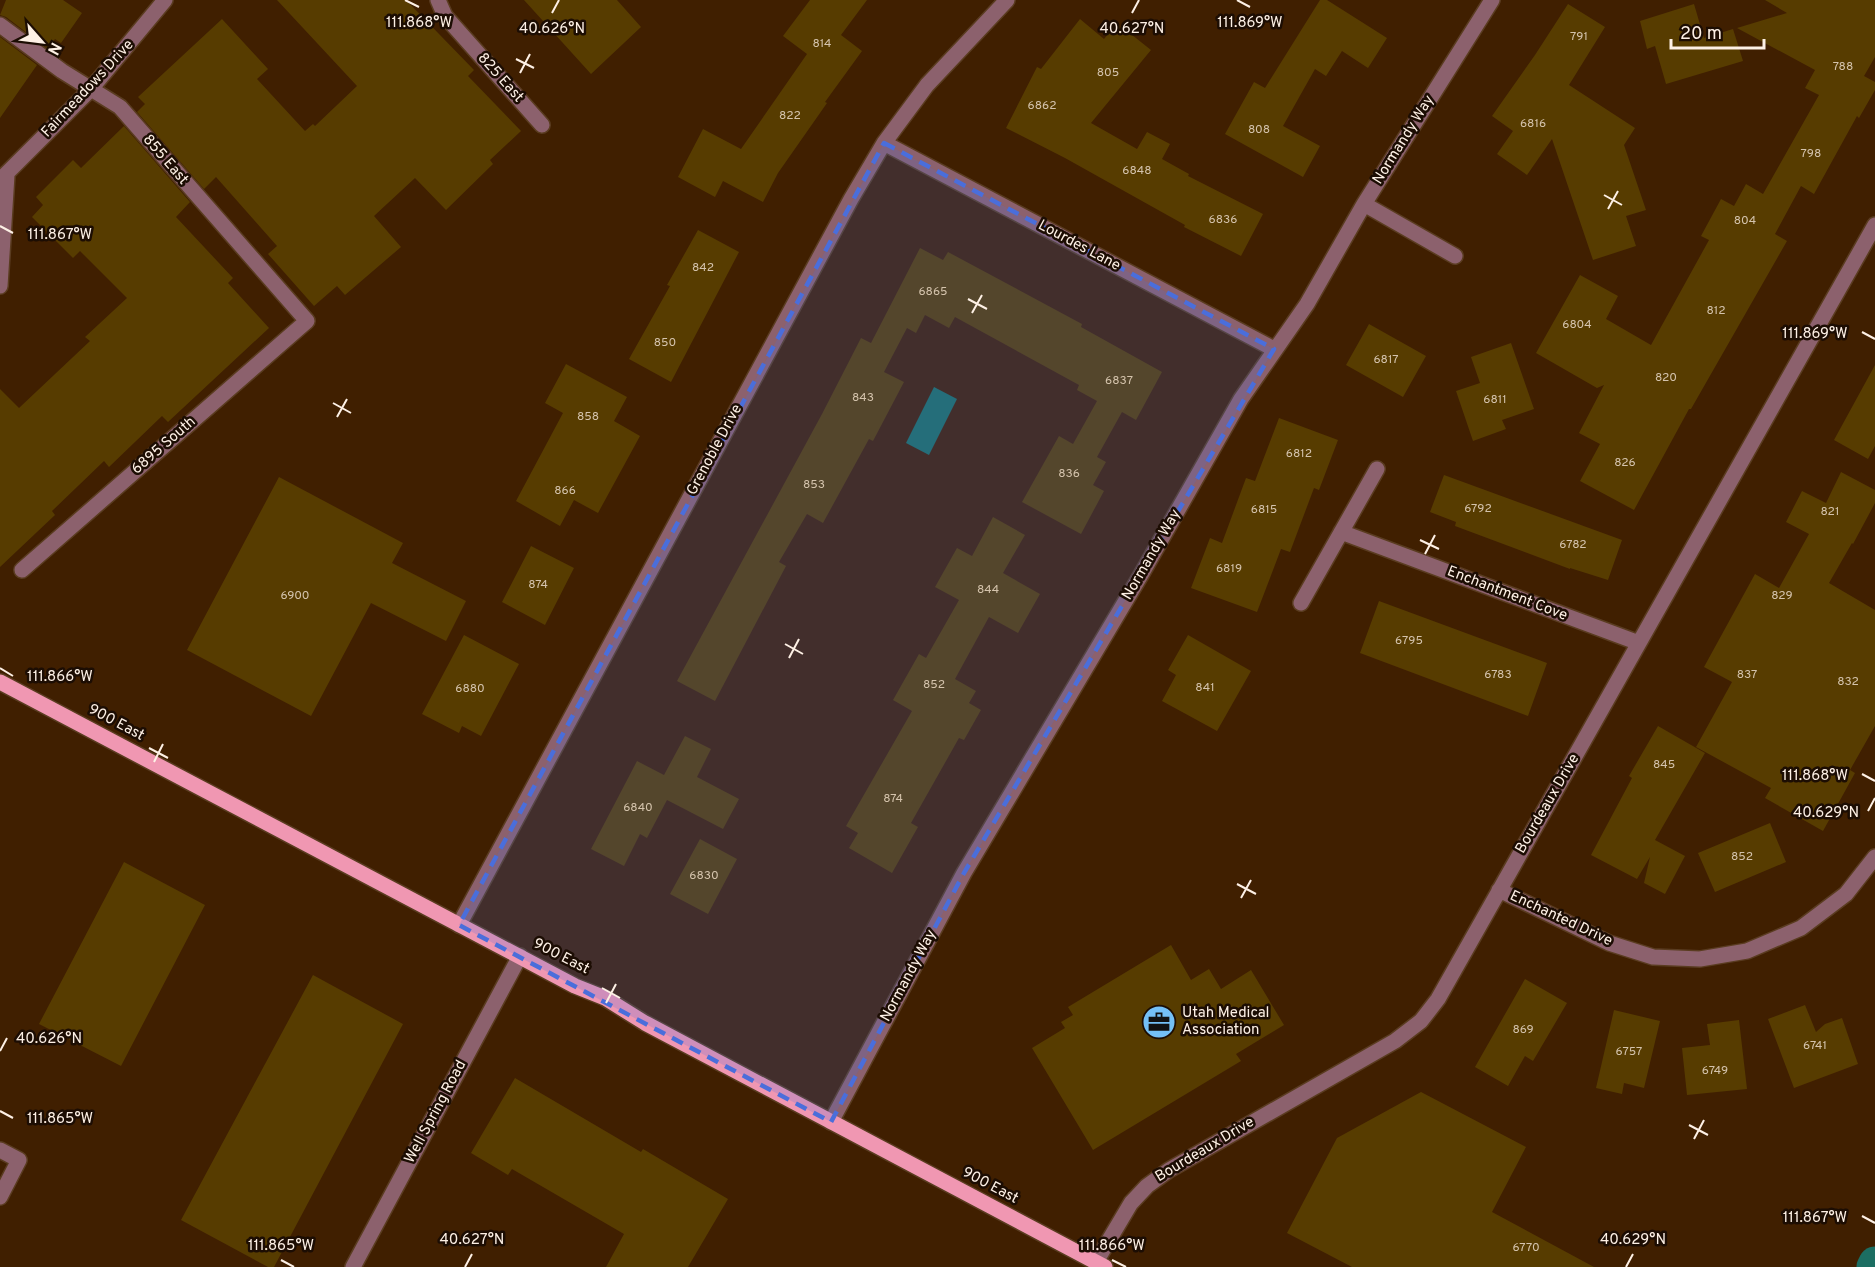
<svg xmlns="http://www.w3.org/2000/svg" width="1875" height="1267" font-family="Overpass,sans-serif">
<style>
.water{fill:#1c6e62}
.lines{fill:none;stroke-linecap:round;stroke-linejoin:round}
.canal{stroke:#1c6e62;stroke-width:33}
.building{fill:#573c00}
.minor-casing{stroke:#5a3c20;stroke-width:18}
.major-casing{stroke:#5a3c20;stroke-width:18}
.minor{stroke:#8c616d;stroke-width:15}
.major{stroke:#f097b2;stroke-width:15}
.marked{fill:#4a6edb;fill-opacity:0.2;stroke:#4a6edb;stroke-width:4.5;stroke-dasharray:12 8;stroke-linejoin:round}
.ticks{fill:none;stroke:#fdf0e5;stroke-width:2}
.labels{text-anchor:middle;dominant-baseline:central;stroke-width:5;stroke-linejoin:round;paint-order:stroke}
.number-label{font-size:12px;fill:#d4c3ac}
.street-label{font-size:15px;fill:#fdf0e5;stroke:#1c0d03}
.poi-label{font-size:15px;fill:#fdf0e5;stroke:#1c0d03;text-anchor:start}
.ticks-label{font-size:15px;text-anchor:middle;fill:#fdf0e5;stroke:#1c0d03;stroke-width:5;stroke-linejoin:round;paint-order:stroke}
</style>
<rect width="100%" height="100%" fill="#401f00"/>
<!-- water -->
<path class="water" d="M 934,387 L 957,399 L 929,455 L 906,443 Z"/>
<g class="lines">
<!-- canal -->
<path class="canal" d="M 1873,1267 L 1875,1263"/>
</g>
<!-- building -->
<path class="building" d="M 6,0 L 63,0 L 82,13 L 61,43 L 55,39 L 48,49 L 6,17 L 0,15 Z
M 277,0 L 406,0 L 474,70 L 468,76 L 521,131 L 490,160 L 493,164 L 446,210 L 415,178 L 374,216 L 401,247 L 345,295 L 337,286 L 314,306 L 268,254 L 277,246 L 216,177 L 204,189 L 137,112 L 145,104 L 138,97 L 222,19 L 268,69 L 257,79 L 305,131 L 313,124 L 315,126 L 357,86 Z
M 524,0 L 617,0 L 641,27 L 591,74 Z
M 810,0 L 867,0 L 841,35 L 862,51 L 825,102 L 827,103 L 778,173 L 763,202 L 723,181 L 715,197 L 678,177 L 703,129 L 741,149 L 807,54 L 783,36 Z
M 1320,0 L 1327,0 L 1387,38 L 1368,68 L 1342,51 L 1326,76 L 1315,69 L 1283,126 L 1320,146 L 1303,177 L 1225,134 L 1254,82 L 1265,88 Z
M 1765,0 L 1875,0 L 1875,57 L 1864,76 L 1875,82 L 1875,90 L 1859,118 L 1857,116 L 1814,194 L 1801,186 L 1775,234 L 1787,241 L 1691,409 L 1689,409 L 1634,510 L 1580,481 L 1600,444 L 1579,433 L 1604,385 L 1597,388 L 1536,353 L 1580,275 L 1618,296 L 1606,319 L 1651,345 L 1709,240 L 1701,236 L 1721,199 L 1734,206 L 1746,184 L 1763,194 L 1819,95 L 1805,88 L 1815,70 L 1737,28 L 1787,13 Z
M 1568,4 L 1605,27 L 1569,85 L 1635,128 L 1624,145 L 1646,210 L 1626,216 L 1636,246 L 1593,260 L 1552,139 L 1527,175 L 1497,154 L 1513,131 L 1492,116 L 1535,55 Z
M 1694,4 L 1704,38 L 1733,29 L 1743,61 L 1666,84 L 1655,46 L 1647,49 L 1640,21 Z
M 1080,19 L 1104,39 L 1117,23 L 1151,50 L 1091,123 L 1137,149 L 1147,132 L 1170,144 L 1162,159 L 1189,174 L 1188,176 L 1263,214 L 1241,256 L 1184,227 L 1185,225 L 1065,158 L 1006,128 L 1037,67 L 1041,69 Z
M 0,37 L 37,65 L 0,118 Z
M 124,126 L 190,202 L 176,217 L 233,278 L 228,283 L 269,328 L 168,422 L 162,416 L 109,467 L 104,461 L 52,511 L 55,515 L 0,567 L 0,389 L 19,408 L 90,341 L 85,337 L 127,298 L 80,251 L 73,258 L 32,217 L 43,205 L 36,197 L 73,160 L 81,168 Z
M 698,230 L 739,252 L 671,382 L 629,359 L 670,286 L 667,285 Z
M 920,248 L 943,260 L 948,252 L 1082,324 L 1081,327 L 1162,372 L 1136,420 L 1122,412 L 1097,457 L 1106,462 L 1093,485 L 1104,491 L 1081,534 L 1022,502 L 1059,436 L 1073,444 L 1097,401 L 1077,390 L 1079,385 L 955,317 L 949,328 L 925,315 L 916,333 L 907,328 L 884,372 L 904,382 L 873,441 L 869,439 L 823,523 L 807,514 L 779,562 L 786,566 L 715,701 L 677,681 L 822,414 L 861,338 L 871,343 Z
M 1369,324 L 1426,356 L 1403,397 L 1346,365 Z
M 1511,343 L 1534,409 L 1502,420 L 1506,429 L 1473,441 L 1456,391 L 1480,383 L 1471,357 Z
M 566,364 L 627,397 L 614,421 L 640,436 L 598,513 L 574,500 L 560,526 L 516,501 L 563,413 L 545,403 Z
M 1875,365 L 1875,446 L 1868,459 L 1834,440 Z
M 1279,418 L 1338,440 L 1319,490 L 1314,488 L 1290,552 L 1281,549 L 1257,612 L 1191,588 L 1210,538 L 1222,543 L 1246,478 L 1255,481 Z
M 1841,472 L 1875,490 L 1875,503 L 1853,544 L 1852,543 L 1829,583 L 1875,610 L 1875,726 L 1850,770 L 1855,773 L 1823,831 L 1765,798 L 1771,788 L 1696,747 L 1732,682 L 1704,667 L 1755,574 L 1779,588 L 1809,534 L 1786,522 L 1802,491 L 1826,503 Z
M 1444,475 L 1622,540 L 1608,580 L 1570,568 L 1570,569 L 1455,526 L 1456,522 L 1430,512 Z
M 279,477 L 403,543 L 392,563 L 466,601 L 446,641 L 371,603 L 311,716 L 187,650 Z
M 993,517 L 1025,535 L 1003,573 L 1040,594 L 1018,633 L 989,617 L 955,679 L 976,691 L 969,703 L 981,710 L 964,740 L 959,738 L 911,823 L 918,827 L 892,873 L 849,848 L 858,833 L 846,826 L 912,711 L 893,700 L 919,654 L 926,658 L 959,600 L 935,587 L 957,548 L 972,556 Z
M 531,546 L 574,568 L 545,625 L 502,602 Z
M 1379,601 L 1547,663 L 1528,716 L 1360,653 Z
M 464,635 L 519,664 L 481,736 L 462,726 L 459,733 L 422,714 Z
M 1188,635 L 1251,671 L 1217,731 L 1162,701 L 1176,675 L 1168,670 Z
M 1658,726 L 1705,753 L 1655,840 L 1685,856 L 1665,894 L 1644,883 L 1650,857 L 1637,879 L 1591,855 L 1632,778 L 1629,776 Z
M 685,736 L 711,749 L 697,777 L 739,799 L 723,829 L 667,800 L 647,838 L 640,834 L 624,866 L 591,849 L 637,761 L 664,775 Z
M 1770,823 L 1786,862 L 1715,892 L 1698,853 Z
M 700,839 L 737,859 L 708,914 L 670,894 Z
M 124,862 L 205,905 L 121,1066 L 39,1024 Z
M 1171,945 L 1191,980 L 1209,969 L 1221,989 L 1251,970 L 1284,1025 L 1236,1054 L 1241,1061 L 1093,1150 L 1032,1048 L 1065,1028 L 1061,1022 L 1073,1015 L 1068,1007 Z
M 313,975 L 403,1024 L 274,1267 L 268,1267 L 181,1220 Z
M 1525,979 L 1567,1003 L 1533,1061 L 1525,1056 L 1508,1086 L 1475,1067 Z
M 1805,1005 L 1816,1032 L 1825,1024 L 1842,1018 L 1858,1064 L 1794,1088 L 1768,1019 Z
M 1614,1010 L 1660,1021 L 1644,1088 L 1624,1083 L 1622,1094 L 1596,1088 Z
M 1739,1020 L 1747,1089 L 1687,1095 L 1682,1048 L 1710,1045 L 1707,1024 Z
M 515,1078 L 641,1152 L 643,1149 L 728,1199 L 688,1267 L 606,1267 L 624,1234 L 512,1169 L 508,1175 L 471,1153 Z
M 1421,1092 L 1526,1147 L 1492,1212 L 1594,1267 L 1352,1267 L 1287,1233 L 1337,1138 Z"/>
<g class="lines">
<defs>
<path id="minor" d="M 438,0 L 445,16 L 542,125
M 0,25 L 62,71 L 120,107 L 307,321 L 22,570
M 884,143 L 1274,349
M 0,180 L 91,89 L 165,0
M 1364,204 L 1455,256
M 0,286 L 7,175
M 1341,532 L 1639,643
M 1301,603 L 1377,469
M 1499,890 L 1609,943 L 1653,957 L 1700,959 L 1747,951 L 1801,928 L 1846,894 L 1875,857
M 459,925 L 851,199 L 884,143 L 927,85 L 1007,0
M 831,1122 L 964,873 L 1141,575 L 1241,399 L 1307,304 L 1364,204 L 1492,0
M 0,1150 L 19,1160 L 0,1197
M 1096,1262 L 1131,1203 L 1147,1186 L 1169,1170 L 1395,1041 L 1421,1021 L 1438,999 L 1875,225
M 353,1267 L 520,956"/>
<path id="major" d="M 0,682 L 575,986 L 605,998 L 645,1023 L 1105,1267"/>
</defs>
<!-- minor casing -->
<use href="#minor" class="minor-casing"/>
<!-- major casing -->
<use href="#major" class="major-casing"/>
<!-- minor -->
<use href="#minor" class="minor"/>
<!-- major -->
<use href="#major" class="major"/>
</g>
<!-- marked area -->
<path class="marked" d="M 884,143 L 1274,349 L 964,873 L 831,1122 L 459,925 Z"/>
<!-- ticks -->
<path class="ticks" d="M 405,0 L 419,7M 1237,0 L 1250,7M 552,13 L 559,0M 1132,13 L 1139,0M 516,59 L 534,68M 520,73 L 530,54M 1604,195 L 1622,205M 1608,209 L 1618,191M 0,226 L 13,233M 968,299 L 987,309M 972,313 L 982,295M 1862,332 L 1875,339M 333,403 L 351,413M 337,417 L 347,399M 1420,540 L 1439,549M 1425,554 L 1435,535M 785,644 L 803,654M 789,658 L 799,639M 0,668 L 13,676M 149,748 L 168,758M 154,762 L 163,744M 1862,774 L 1875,781M 1868,811 L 1875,798M 1237,884 L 1256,894M 1241,898 L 1251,880M 602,988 L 620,998M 606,1003 L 616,984M 0,1051 L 7,1038M 0,1111 L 13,1118M 1689,1125 L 1708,1135M 1694,1139 L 1704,1120M 1862,1216 L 1875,1223M 281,1260 L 294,1267M 1112,1260 L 1126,1267M 465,1267 L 472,1254M 1626,1267 L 1633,1254"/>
<!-- icons -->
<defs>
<symbol id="office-disc" viewBox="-11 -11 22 22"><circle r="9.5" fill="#74c0f6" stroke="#1c0d03"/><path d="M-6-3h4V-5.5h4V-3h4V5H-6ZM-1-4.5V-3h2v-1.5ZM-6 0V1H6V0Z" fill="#111"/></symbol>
</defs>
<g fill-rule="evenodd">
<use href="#office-disc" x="1140" y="1003" width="38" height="38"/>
</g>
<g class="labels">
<!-- number labels -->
<g class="number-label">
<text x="1579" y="37">791</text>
<text x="822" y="44">814</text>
<text x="1843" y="67">788</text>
<text x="1108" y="73">805</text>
<text x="1042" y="106">6862</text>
<text x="790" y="116">822</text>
<text x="1533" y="124">6816</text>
<text x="1259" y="130">808</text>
<text x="1811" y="154">798</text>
<text x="1137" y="171">6848</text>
<text x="1223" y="220">6836</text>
<text x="1745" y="221">804</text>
<text x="703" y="268">842</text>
<text x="933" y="292">6865</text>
<text x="1716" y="311">812</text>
<text x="1577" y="325">6804</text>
<text x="665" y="343">850</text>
<text x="1386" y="360">6817</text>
<text x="1666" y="378">820</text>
<text x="1119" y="381">6837</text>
<text x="863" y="398">843</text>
<text x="1495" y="400">6811</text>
<text x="588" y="417">858</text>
<text x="1299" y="454">6812</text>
<text x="1625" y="463">826</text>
<text x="1069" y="474">836</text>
<text x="814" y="485">853</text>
<text x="565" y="491">866</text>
<text x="1478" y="509">6792</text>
<text x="1264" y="510">6815</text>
<text x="1830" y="512">821</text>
<text x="1573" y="545">6782</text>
<text x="1229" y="569">6819</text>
<text x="538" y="585">874</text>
<text x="988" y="590">844</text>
<text x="295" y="596">6900</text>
<text x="1782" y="596">829</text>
<text x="1409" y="641">6795</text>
<text x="1498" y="675">6783</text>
<text x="1747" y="675">837</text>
<text x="1848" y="682">832</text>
<text x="934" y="685">852</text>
<text x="1205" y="688">841</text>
<text x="470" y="689">6880</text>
<text x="1664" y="765">845</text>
<text x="893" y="799">874</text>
<text x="638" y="808">6840</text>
<text x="1742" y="857">852</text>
<text x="704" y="876">6830</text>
<text x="1523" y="1030">869</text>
<text x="1815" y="1046">6741</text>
<text x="1629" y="1052">6757</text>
<text x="1715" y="1071">6749</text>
<text x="1526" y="1248">6770</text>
</g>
<!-- street labels -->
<g class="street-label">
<text transform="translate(500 78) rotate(48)">825 East</text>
<text transform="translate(88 89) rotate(-47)">Fairmeadows Drive</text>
<text transform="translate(1404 140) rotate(-58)">Normandy Way</text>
<text transform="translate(165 160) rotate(49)">855 East</text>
<text transform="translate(1079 246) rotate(28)">Lourdes Lane</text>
<text transform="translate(164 446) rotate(-41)">6895 South</text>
<text transform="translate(715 450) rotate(-62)">Grenoble Drive</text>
<text transform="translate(1152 555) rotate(-60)">Normandy Way</text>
<text transform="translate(1507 594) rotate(21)">Enchantment Cove</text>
<text transform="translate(116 723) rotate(28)">900 East</text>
<text transform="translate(1548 804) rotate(-60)">Bourdeaux Drive</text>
<text transform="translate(1561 919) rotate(25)">Enchanted Drive</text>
<text transform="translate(561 957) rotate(27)">900 East</text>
<text transform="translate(909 976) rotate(-62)">Normandy Way</text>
<text transform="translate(436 1112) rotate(-62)">Well Spring Road</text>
<text transform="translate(1205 1150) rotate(-31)">Bourdeaux Drive</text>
<text transform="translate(990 1186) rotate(28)">900 East</text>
</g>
<!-- poi labels -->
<g class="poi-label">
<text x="1182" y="1013">Utah Medical<tspan x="1182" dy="17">Association</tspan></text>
</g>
</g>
<g class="ticks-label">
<text x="1250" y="27">111.869°W</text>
<text x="419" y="27">111.868°W</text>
<text x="552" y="33">40.626°N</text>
<text x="1132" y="33">40.627°N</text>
<text x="60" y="239">111.867°W</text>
<text x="1815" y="338">111.869°W</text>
<text x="60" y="681">111.866°W</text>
<text x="1815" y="780">111.868°W</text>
<text x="1826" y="817">40.629°N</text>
<text x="49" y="1043">40.626°N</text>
<text x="60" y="1123">111.865°W</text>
<text x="1815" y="1222">111.867°W</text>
<text x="472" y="1244">40.627°N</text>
<text x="1633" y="1244">40.629°N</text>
<text x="281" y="1250">111.865°W</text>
<text x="1112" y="1250">111.866°W</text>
</g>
<!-- north arrow -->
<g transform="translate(42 42) rotate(118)" stroke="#1c0d03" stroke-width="4.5" paint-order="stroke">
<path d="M0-4.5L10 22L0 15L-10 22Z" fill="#fdf0e5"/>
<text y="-9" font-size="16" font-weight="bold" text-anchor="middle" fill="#fdf0e5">N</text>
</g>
<!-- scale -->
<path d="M1671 39v9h93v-9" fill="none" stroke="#fdf0e5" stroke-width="3"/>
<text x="1680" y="39" font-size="18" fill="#fdf0e5" stroke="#1c0d03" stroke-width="4.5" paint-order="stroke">20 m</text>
</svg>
